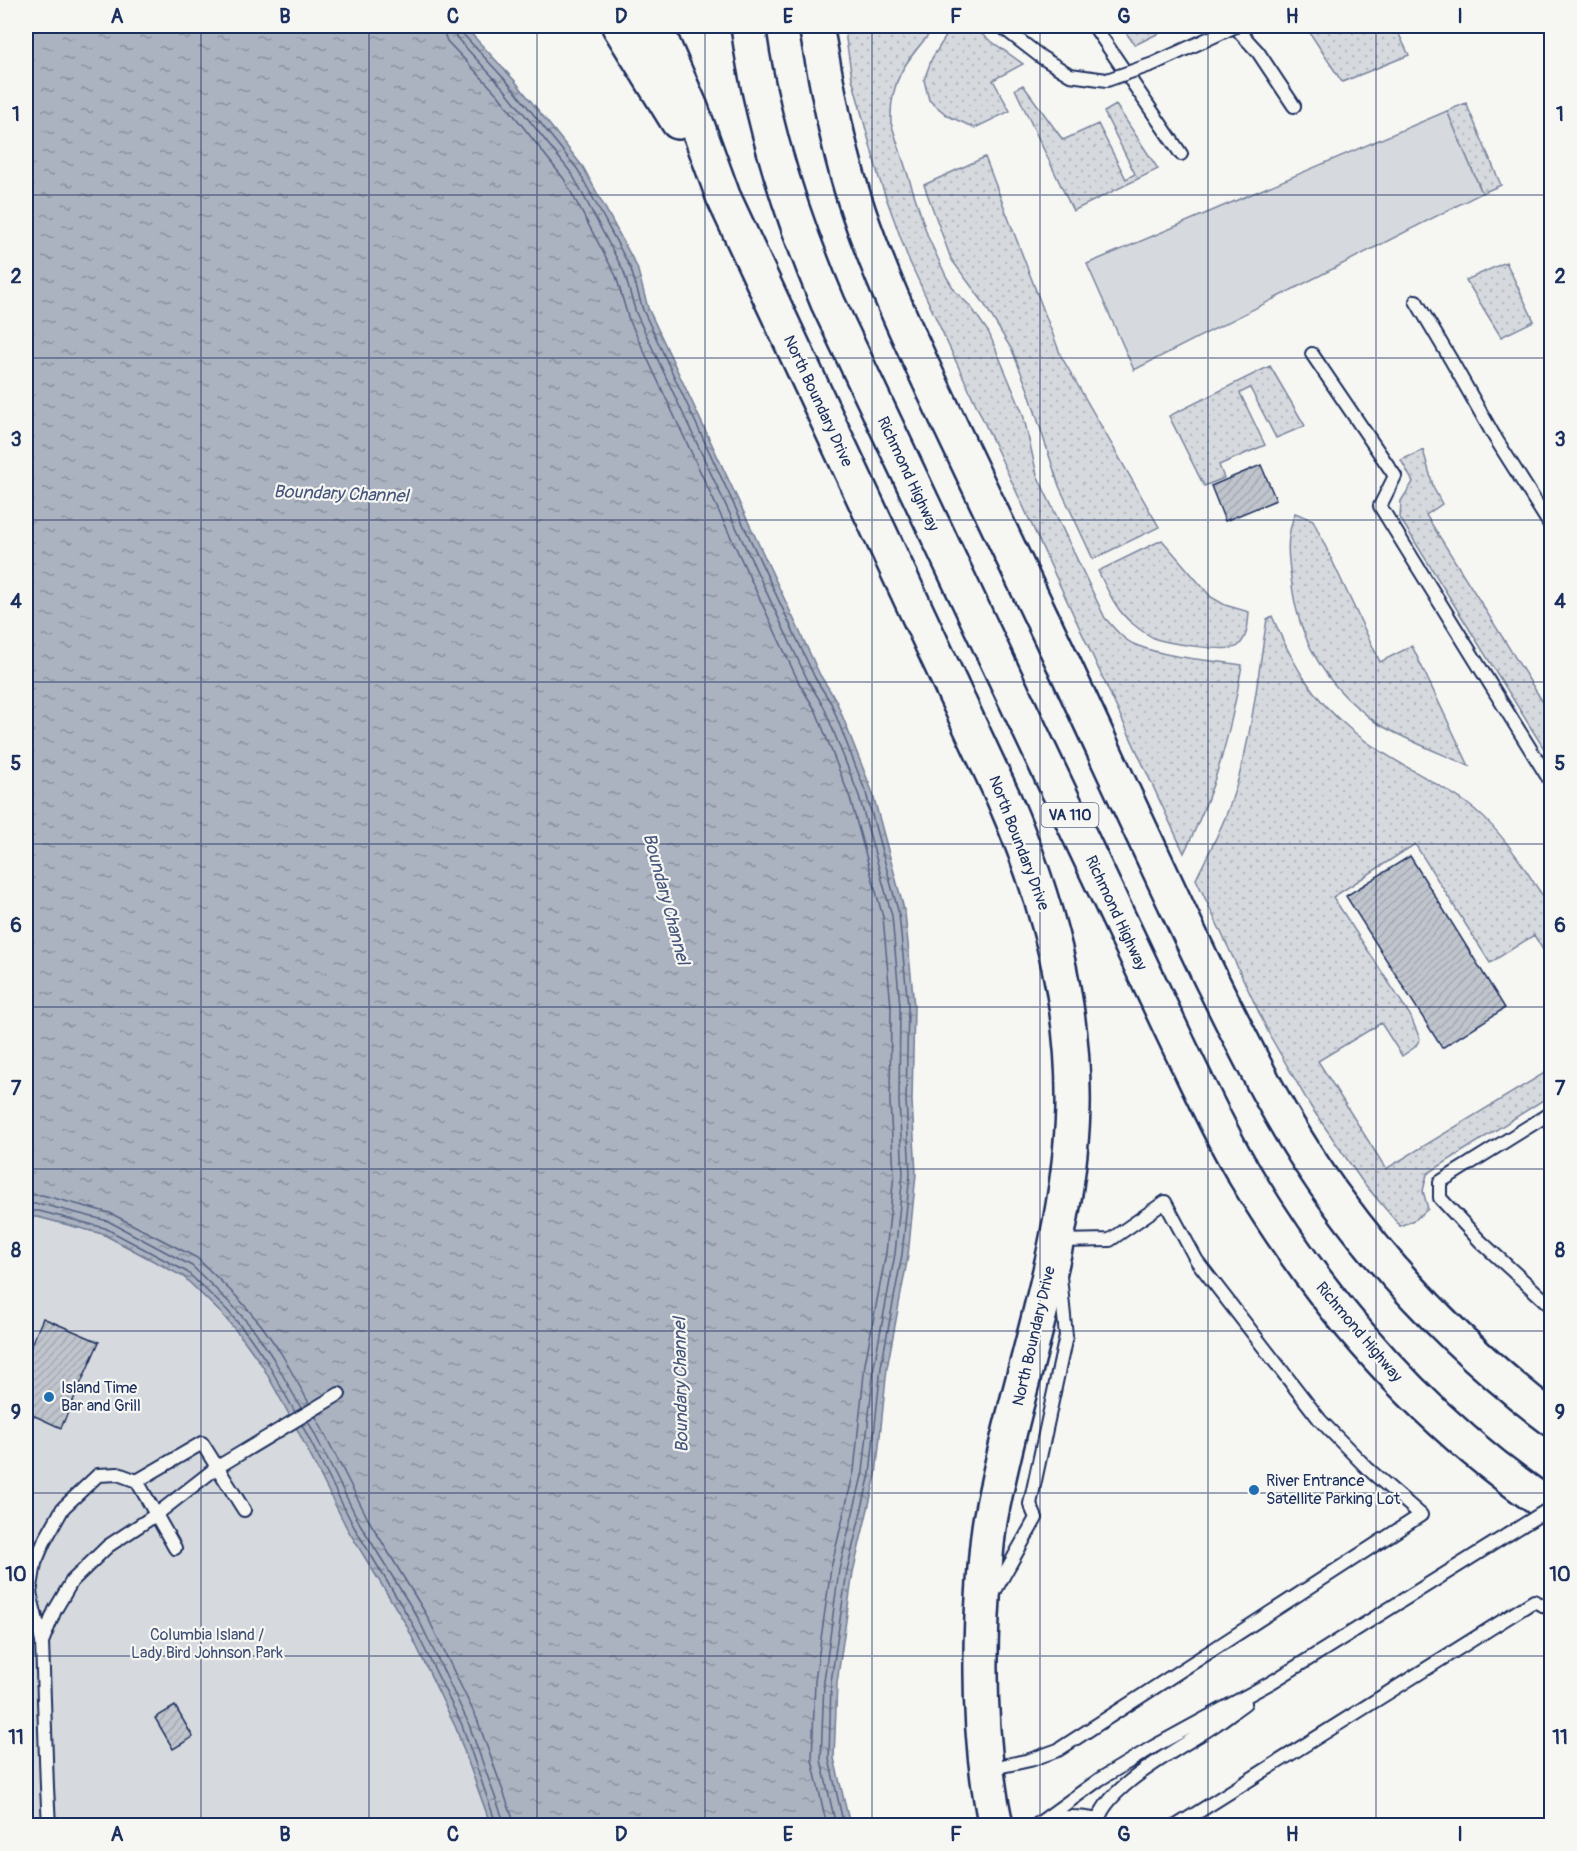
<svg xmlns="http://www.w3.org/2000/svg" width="1577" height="1851" font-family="Pangolin,sans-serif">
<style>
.grass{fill:url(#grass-dots);stroke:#78849e;stroke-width:1.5}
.park{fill:#d6d9dd;stroke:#78849e;stroke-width:1.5}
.water{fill:url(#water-ripples);stroke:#717e99;stroke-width:1.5}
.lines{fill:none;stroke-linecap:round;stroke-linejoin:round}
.shore{stroke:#556385;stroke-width:1.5}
.building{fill:url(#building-hatch);stroke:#1b2f5e;stroke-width:1.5}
.lane-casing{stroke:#1b2f5e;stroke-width:16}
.secondary-casing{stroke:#1b2f5e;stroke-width:38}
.highway-casing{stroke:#1b2f5e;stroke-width:38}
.lane{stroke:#f6f6f2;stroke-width:12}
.secondary{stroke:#f6f6f2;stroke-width:33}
.highway{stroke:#f6f6f2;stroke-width:33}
.lane-bridge-casing{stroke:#1b2f5e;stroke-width:16;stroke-linecap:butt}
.lane-bridge{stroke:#f6f6f2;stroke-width:12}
.grid{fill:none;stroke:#1b2f5e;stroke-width:1.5;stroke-opacity:0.55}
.poi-dot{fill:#1f6fb2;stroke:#f6f6f2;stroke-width:2}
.labels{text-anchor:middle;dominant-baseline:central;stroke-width:4.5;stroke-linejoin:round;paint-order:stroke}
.shield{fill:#f6f6f2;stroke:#5d6b8a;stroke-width:1.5}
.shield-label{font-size:15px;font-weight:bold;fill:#1b2f5e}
.street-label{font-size:16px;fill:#1b2f5e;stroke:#f6f6f2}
.poi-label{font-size:16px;fill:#1b2f5e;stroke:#f6f6f2;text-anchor:start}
.park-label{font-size:16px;fill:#405177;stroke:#f6f6f2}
.water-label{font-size:18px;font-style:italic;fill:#46567b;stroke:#f6f6f2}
.neatline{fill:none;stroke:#1b2f5e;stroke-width:2}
.grid-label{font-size:20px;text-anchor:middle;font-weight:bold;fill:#1b2f5e}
</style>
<defs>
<pattern id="grass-dots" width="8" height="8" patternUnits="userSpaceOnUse" patternTransform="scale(1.5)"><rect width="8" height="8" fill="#d6d9dd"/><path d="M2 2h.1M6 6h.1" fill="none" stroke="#b7bbc0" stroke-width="1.8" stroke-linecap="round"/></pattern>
<pattern id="water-ripples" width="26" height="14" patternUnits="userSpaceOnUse" patternTransform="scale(1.5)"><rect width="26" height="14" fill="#abb2c0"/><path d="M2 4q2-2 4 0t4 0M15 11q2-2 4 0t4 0" fill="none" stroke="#8a919f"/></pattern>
<pattern id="building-hatch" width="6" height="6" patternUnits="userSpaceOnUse" patternTransform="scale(1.5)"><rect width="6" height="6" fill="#c0c4cd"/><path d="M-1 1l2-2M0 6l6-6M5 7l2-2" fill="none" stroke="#a4a9b2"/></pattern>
</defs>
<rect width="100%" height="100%" fill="#f6f6f2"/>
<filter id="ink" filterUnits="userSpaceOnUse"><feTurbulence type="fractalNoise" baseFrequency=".0167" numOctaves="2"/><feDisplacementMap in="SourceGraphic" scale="12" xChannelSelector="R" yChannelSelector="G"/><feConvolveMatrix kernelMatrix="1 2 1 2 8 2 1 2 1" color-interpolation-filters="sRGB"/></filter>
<g filter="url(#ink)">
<!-- grass -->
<path class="grass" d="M 844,26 L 936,26 C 909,58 889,78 891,123 L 928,237 L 946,276 L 955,291 L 971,307 L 989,333 L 1023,414 L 1037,475 L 1105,618 C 1114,628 1123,640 1136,645 C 1167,658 1209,660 1242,665 C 1231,732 1215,792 1184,853 L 908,258 L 879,178 L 852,78 Z
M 970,26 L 1023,64 L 993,80 L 1010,111 L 975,128 L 948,116 L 929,100 L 924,80 L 932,58 L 950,30 Z
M 1121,26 L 1167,26 L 1169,28 L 1135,45 Z
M 1309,26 L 1395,26 L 1409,55 L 1342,82 L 1306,27 Z
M 1023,85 L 1063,140 L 1098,124 L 1126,179 L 1135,174 L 1104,112 L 1116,105 L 1158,169 L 1073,211 L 1015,89 Z
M 1466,103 L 1501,185 L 1482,193 L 1447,111 Z
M 985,157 L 1061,356 L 1159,527 L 1093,559 L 1059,486 L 1028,390 L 1012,350 L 983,302 L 951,259 L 924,185 Z
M 1506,262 L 1534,321 L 1501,337 L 1466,280 Z
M 1270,366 L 1305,426 L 1276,438 L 1250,388 L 1240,393 L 1265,445 L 1219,465 L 1224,478 L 1204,486 L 1169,416 Z
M 1423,450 L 1434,489 L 1442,504 L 1426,515 L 1551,715 L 1551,760 L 1400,518 L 1401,501 L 1413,482 L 1401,460 Z
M 1295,513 L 1313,520 L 1380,662 L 1412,646 L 1469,766 C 1440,753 1409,741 1382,726 C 1375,723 1369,717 1363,712 C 1323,681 1298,635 1292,585 C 1288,557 1285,540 1295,513 Z
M 1162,540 L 1211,597 L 1225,605 L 1249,612 C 1248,624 1248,637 1238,646 C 1229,653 1169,643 1156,639 C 1149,636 1139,629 1133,624 C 1115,610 1108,590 1098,571 Z
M 1272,616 C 1292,662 1310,696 1349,728 C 1384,758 1427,776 1465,802 C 1492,821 1513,850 1531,878 C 1536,887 1550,904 1552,913 C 1554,927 1552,948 1551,963 L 1534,935 L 1490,963 L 1415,844 L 1333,897 L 1410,1015 L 1420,1039 L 1415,1047 L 1402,1056 L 1381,1023 L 1318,1061 L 1386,1169 L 1551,1069 L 1551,1095 L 1427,1174 L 1423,1191 L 1428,1209 L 1416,1219 L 1400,1226 L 1362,1181 L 1311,1107 L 1270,1036 L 1196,879 C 1209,852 1223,827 1232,799 C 1252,741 1257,679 1267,619 Z"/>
<!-- park -->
<path class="park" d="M 1447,111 L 1482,193 L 1134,370 L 1087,264 Z
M 26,1217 L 38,1217 L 103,1234 L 184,1277 L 222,1314 L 244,1340 L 262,1365 L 295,1425 L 348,1530 L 406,1624 L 456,1728 L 491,1825 L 26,1826 Z"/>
<!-- water -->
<path class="water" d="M 26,26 L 462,26 L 466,28 L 515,81 L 583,167 L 637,267 L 648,308 L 820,675 L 836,700 L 872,791 L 905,913 L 914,1006 L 912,1101 L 916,1174 L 908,1256 L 887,1368 L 876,1475 L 853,1572 L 837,1683 L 834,1758 L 850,1825 L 491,1825 L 456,1728 L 406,1624 L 348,1530 L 295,1425 L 262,1365 L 244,1340 L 222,1314 L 184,1277 L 103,1234 L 38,1217 L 26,1217 Z"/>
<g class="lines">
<!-- shore -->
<path class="shore" d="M 443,26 L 444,33 L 447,41 L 498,95 L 564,179 L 616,276 L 628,317 L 800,685 L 816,711 L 850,798 L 883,917 L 891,1007 L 890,1102 L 894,1174 L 886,1253 L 865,1364 L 854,1471 L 831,1568 L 815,1681 L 812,1760 L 827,1826
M 452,26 L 456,37 L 505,90 L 572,174 L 624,272 L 636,313 L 808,681 L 824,707 L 859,796 L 892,916 L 900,1006 L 899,1101 L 903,1174 L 895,1254 L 874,1366 L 863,1472 L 839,1570 L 824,1681 L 821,1760 L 836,1826
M 460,26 L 461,32 L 510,85 L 578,170 L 631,269 L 643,310 L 815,678 L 831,703 L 866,793 L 899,914 L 908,1006 L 906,1101 L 910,1174 L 902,1255 L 881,1367 L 870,1474 L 847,1571 L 831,1682 L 829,1759 L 844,1826
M 26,1195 L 42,1195 L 110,1213 L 197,1258 L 239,1299 L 262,1326 L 281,1353 L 309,1403
M 26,1204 L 41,1204 L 108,1221 L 192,1266 L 232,1305 L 255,1331 L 273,1358 L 301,1408
M 26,1211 L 39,1211 L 105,1228 L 187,1272 L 227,1310 L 249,1336 L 267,1362 L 295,1412
M 316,1417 L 368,1519 L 426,1614 L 477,1719 L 512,1816 L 513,1826
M 308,1421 L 360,1524 L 418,1618 L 468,1722 L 503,1819 L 504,1826
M 302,1425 L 354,1527 L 411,1621 L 462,1725 L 497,1826"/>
</g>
<!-- building -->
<path class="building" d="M 1261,465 L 1276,500 L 1225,521 L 1211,486 Z
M 1410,856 L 1505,1008 L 1442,1048 L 1346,896 Z
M 43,1318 L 99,1342 L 61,1428 L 26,1412 L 26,1359 Z
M 175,1706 L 193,1737 L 173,1749 L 155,1718 Z"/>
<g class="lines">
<defs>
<path id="lane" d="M 1001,26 L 1041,57 L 1070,75 L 1107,80
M 1094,26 L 1181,154
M 1234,26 L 1258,52 L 1294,106
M 1416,301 L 1451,360 L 1494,436 L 1552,528
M 1312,354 L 1395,476 L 1380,506 L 1552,784
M 1552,1112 L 1440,1182 L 1440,1198 L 1480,1241 L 1552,1307
M 137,1481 L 202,1443 L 244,1510
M 992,1596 L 1036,1518 L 1030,1504 L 1066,1336 L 1060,1276
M 42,1642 L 55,1610 L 72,1581 L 108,1546 L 157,1514 L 216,1468 L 339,1394
M 988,1769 L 1030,1760 L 1058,1750 L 1421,1515 L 1367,1468 L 1320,1420 L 1197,1261 L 1165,1202 L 1110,1240 L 1059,1241
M 1046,1821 C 1063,1815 1080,1816 1098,1820
M 49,1826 L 47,1787 L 42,1642 L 30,1593 L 35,1563 L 44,1542 L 63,1508 L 98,1475 L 118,1474 L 137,1481 L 175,1548
M 1035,1826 L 1100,1779 L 1153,1747 L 1272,1682 L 1507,1535
M 1097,1826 C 1101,1787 1185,1746 1215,1725 C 1225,1718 1235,1710 1245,1703
M 1176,1826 L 1534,1601 L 1552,1610"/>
<path id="secondary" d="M 619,26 L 678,122
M 655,26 L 691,108 L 723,196 L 1003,797 C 1046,896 1075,999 1073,1108 C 1069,1249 1015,1383 990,1521 C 985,1552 984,1584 982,1616 C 979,1686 981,1756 996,1826"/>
<path id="highway" d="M 748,26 C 761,122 790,213 828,303 L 1181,1050 C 1201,1091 1220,1133 1243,1172 C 1322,1305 1422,1421 1552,1508
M 816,26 C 828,89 838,152 859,213 C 884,286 918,357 951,427 C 987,502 1022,577 1058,652 C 1109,761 1159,871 1211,979 C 1249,1056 1287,1134 1338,1202 C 1398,1284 1471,1357 1552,1419"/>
</defs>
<!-- lane casing -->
<use href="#lane" class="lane-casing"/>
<!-- secondary casing -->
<use href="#secondary" class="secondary-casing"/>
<!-- highway casing -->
<use href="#highway" class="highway-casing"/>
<!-- lane -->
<use href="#lane" class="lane"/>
<!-- secondary -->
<use href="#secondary" class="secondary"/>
<!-- highway -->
<use href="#highway" class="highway"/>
<defs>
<path id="lane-bridge" d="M 1107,80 L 1153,64 L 1236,26
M 1507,1535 L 1552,1507"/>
</defs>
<!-- lane-bridge casing -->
<use href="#lane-bridge" class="lane-bridge-casing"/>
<!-- lane-bridge -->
<use href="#lane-bridge" class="lane-bridge"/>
</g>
</g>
<!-- grid -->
<path class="grid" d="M 201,26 L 201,1826M 369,26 L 369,1826M 537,26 L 537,1826M 705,26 L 705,1826M 872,26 L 872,1826M 1040,26 L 1040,1826M 1208,26 L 1208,1826M 1376,26 L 1376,1826M 26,195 L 1552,195M 26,358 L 1552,358M 26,520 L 1552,520M 26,682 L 1552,682M 26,844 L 1552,844M 26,1007 L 1552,1007M 26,1169 L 1552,1169M 26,1331 L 1552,1331M 26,1493 L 1552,1493M 26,1656 L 1552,1656"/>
<!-- markers -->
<g class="poi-dot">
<circle cx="49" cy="1397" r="6"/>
<circle cx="1254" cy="1490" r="6"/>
</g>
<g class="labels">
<!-- shield labels -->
<rect class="shield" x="1041.5" y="803" width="57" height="24" rx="4.5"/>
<g class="shield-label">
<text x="1070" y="815">VA 110</text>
</g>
<!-- street labels -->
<g class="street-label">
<text transform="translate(818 401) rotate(65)">North Boundary Drive</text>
<text transform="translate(908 474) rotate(65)">Richmond Highway</text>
<text transform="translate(1019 843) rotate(69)">North Boundary Drive</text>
<text transform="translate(1116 913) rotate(65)">Richmond Highway</text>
<text transform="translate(1359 1332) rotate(50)">Richmond Highway</text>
<text transform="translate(1034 1336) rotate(-77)">North Boundary Drive</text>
</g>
<!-- poi labels -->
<g class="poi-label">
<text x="61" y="1388">Island Time<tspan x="61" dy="18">Bar and Grill</tspan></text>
<text x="1266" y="1481">River Entrance<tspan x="1266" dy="18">Satellite Parking Lot</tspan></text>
</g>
<!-- park labels -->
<g class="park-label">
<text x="207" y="1635">Columbia Island /<tspan x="207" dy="18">Lady Bird Johnson Park</tspan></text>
</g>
<!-- water labels -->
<g class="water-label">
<text transform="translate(341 494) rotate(2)">Boundary Channel</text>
<text transform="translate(666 899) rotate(75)">Boundary Channel</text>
<text transform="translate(681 1385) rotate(-91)">Boundary Channel</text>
</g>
</g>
<!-- margin -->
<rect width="1577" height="1851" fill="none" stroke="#f6f6f2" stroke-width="66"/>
<rect x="33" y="33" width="1511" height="1785" class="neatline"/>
<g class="grid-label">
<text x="117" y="23">A</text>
<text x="285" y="23">B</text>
<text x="453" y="23">C</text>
<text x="621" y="23">D</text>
<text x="788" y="23">E</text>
<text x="956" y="23">F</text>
<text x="1124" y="23">G</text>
<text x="1292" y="23">H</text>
<text x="1460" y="23">I</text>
<text x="16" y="121">1</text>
<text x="1560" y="121">1</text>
<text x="16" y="283">2</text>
<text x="1560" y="283">2</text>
<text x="16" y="446">3</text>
<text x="1560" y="446">3</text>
<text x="16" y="608">4</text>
<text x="1560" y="608">4</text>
<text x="16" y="770">5</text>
<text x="1560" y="770">5</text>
<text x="16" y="932">6</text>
<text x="1560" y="932">6</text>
<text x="16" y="1095">7</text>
<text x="1560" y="1095">7</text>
<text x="16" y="1257">8</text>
<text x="1560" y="1257">8</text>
<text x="16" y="1419">9</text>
<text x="1560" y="1419">9</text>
<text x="16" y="1581">10</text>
<text x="1560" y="1581">10</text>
<text x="16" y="1744">11</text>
<text x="1560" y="1744">11</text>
<text x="117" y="1841">A</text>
<text x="285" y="1841">B</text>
<text x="453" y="1841">C</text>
<text x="621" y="1841">D</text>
<text x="788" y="1841">E</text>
<text x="956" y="1841">F</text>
<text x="1124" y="1841">G</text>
<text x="1292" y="1841">H</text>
<text x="1460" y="1841">I</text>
</g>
</svg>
